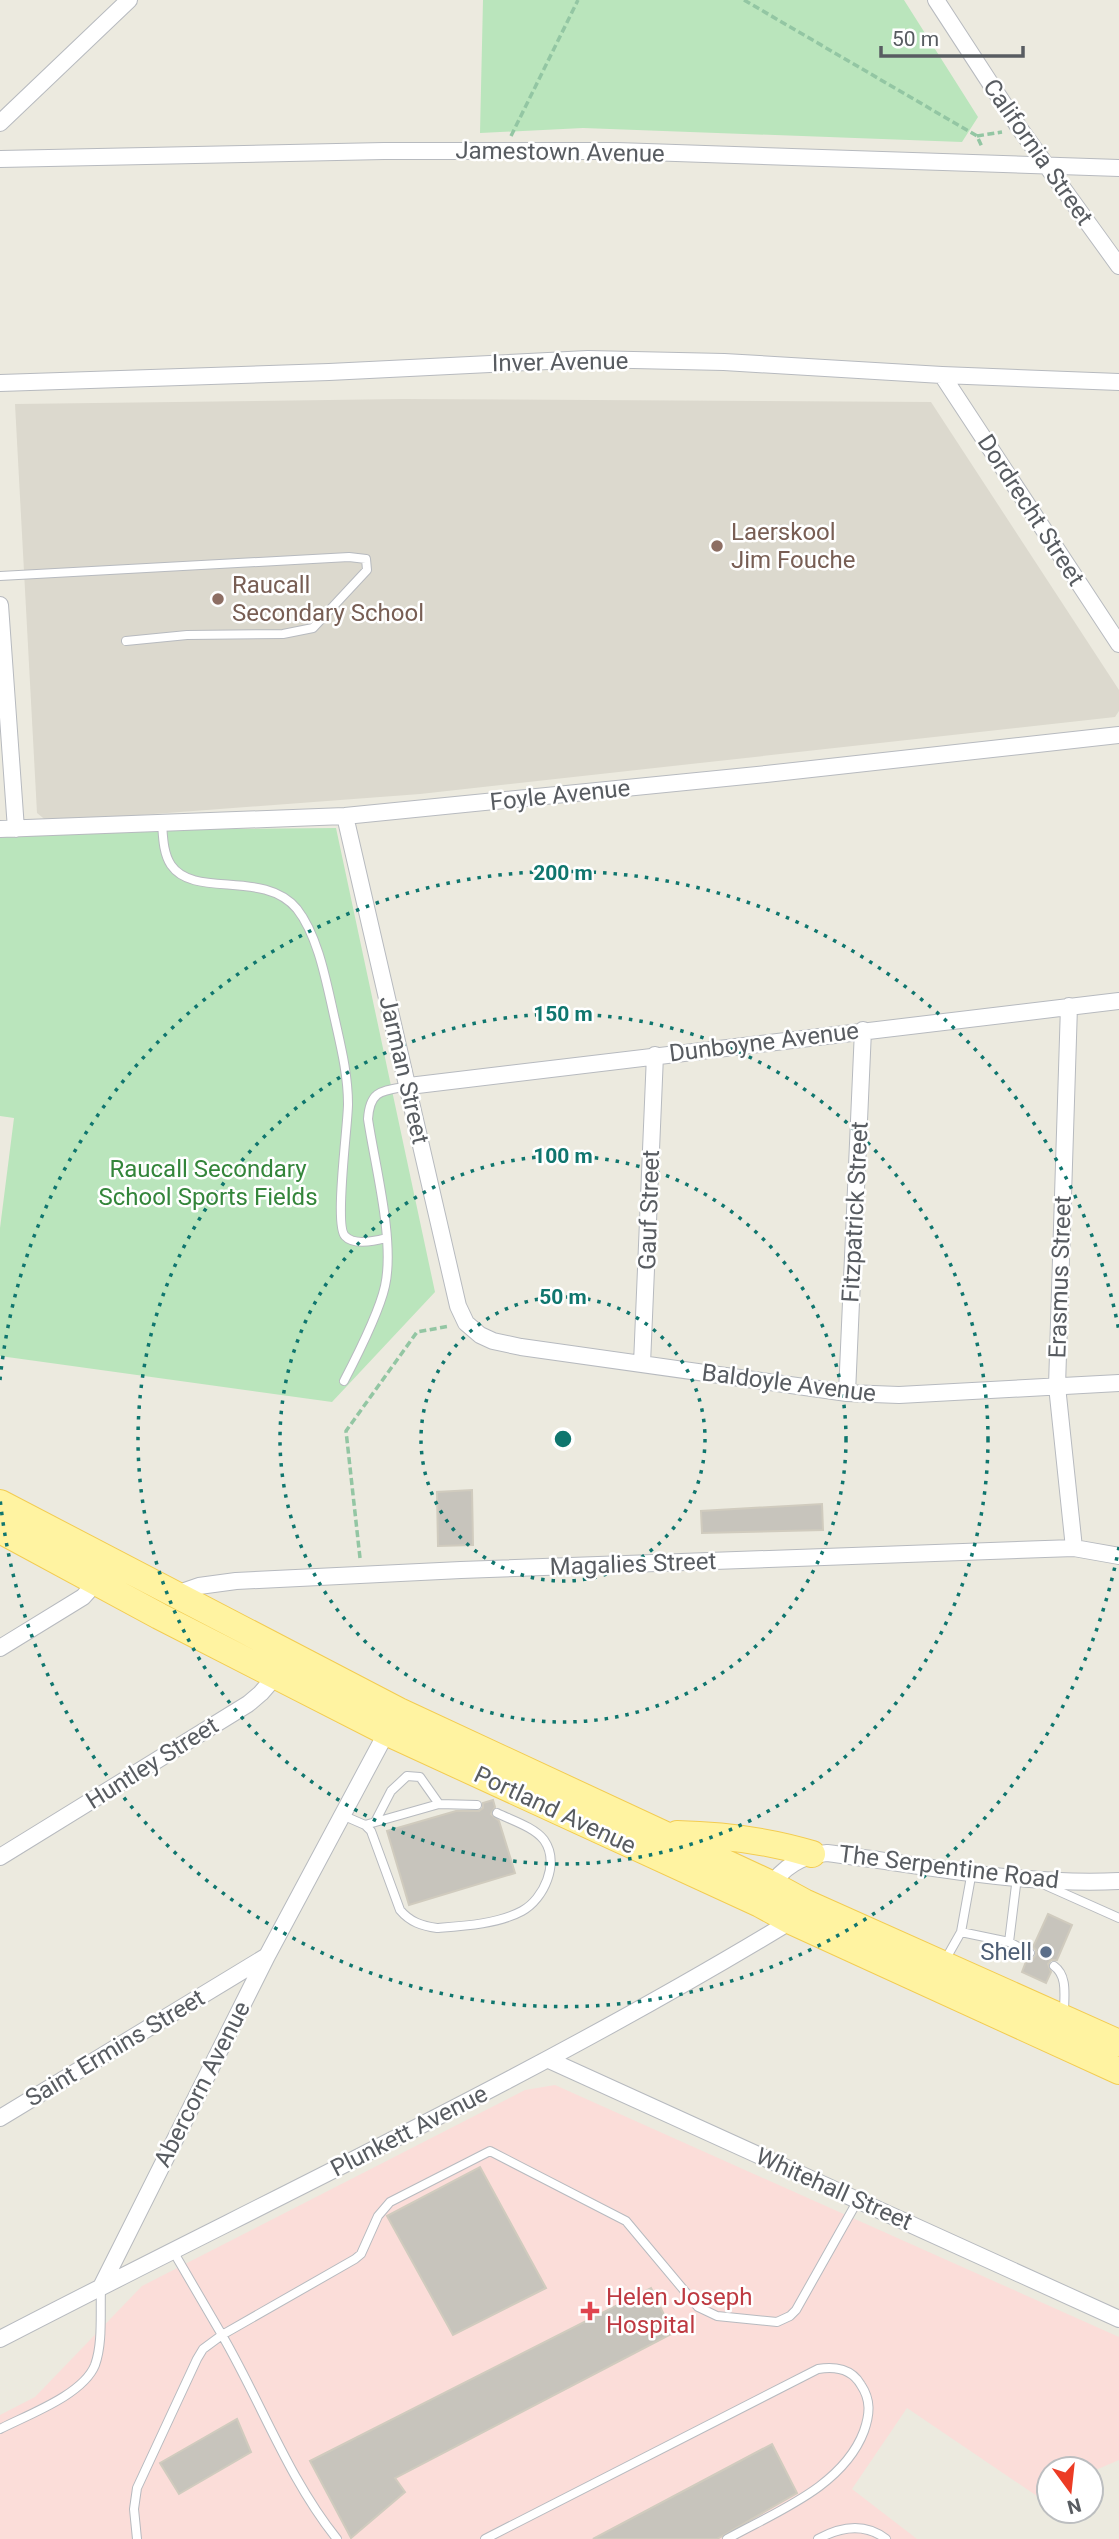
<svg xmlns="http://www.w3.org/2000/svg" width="1119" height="2539" font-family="Roboto,sans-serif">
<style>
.education{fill:#dcd9ce}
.medical{fill:#fbddd9}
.green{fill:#bae5bc}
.building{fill:#c7c4bc;stroke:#d0cbbe;stroke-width:2}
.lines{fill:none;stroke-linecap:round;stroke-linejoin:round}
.lane-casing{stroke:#b7babf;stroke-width:10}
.street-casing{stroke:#b7babf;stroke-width:18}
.primary-casing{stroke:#f3cc51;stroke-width:28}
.path{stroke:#93c6a3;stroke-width:3.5;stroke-dasharray:7 3.5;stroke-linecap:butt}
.lane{stroke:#fff;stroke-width:8}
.street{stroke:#fff;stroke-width:16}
.primary{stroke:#fff3a1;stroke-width:26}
.ring{fill:none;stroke:#0f766e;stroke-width:3.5;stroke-dasharray:3.5 7}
.education-dot{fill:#8d6e63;stroke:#fff;stroke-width:2.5}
.service-dot{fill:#5c6f8a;stroke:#fff;stroke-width:2.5}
.health-dot{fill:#e0444e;stroke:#fff;stroke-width:2.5}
.labels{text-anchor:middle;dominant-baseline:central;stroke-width:5;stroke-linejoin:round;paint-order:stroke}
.street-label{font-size:24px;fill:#585c61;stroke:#fff}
.education-label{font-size:24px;fill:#785e54;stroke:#fff;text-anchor:start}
.park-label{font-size:24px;fill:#33853a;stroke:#fff}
.service-label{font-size:24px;fill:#4e5e75;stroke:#fff;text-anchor:end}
.health-label{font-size:24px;fill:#be3a42;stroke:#fff;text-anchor:start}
.centre{fill:#0f766e;stroke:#fff;stroke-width:3.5}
.ring-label{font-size:21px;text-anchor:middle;font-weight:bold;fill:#0f766e;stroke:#fff;stroke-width:5;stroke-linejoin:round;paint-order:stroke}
</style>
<rect width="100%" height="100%" fill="#eceadf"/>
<!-- education -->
<path class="education" d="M 403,399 L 931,402 L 1119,690 L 1119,711 L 1115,717 L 420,794 L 48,822 L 37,813 L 15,404 Z"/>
<!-- medical -->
<path class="medical" d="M 555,2085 L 1119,2337 L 1119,2460 L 1091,2472 L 1091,2469 L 1049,2469 L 1049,2491 L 1037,2496 L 907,2408 L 852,2489 L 917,2539 L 0,2539 L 0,2415 L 35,2397 L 142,2286 L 525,2090 Z"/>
<!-- green -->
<path class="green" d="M 483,0 L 904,0 L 978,117 L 962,142 L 583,128 L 480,133 Z
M 336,828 L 435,1292 L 332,1402 L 0,1356 L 0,1228 L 14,1118 L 0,1116 L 0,831 Z"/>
<!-- building -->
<path class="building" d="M 472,1490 L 473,1545 L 438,1546 L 437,1492 Z
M 822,1504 L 823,1530 L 702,1533 L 701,1511 Z
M 493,1800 L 495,1807 L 491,1814 L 499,1821 L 515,1873 L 409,1905 L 387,1831 L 456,1811 L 479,1811 L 483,1808 L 483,1803 Z
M 1048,1914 L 1072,1925 L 1057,1960 L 1051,1960 L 1048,1964 L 1051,1972 L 1046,1983 L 1022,1972 L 1027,1959 L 1033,1959 L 1036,1955 L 1036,1950 L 1033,1947 Z
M 480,2167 L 546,2288 L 453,2335 L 387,2216 Z
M 651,2288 L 673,2333 L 395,2478 L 405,2492 L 351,2538 L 310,2461 Z
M 237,2419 L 251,2452 L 179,2494 L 160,2463 Z
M 772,2444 L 797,2493 L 717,2539 L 593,2539 Z"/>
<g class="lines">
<defs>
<path id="lane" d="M 0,576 L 349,557 L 366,559 L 367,570 L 313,628 L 283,634 L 187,635 L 126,641
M 162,823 C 163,836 163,853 171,865 C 194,899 264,869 297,909 C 319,937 327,986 335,1020 C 341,1047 348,1075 348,1104 C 348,1125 334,1225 345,1236 C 354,1246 375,1241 386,1238
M 344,1381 C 357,1356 379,1313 385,1286 C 395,1241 375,1166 368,1119 C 370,1089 383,1091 409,1086
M 342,1815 L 365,1825 L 371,1831 L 400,1910 C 410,1922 422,1926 437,1928 C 464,1926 498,1924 522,1911 C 544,1899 560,1863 544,1840 C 534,1827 511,1820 497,1813
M 375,1822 L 391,1791 L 407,1776 L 420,1777 L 439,1804
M 365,1825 L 439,1804 L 477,1805
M 1045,1885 L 1119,1918
M 961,1932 L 972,1871
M 1009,1942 L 1017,1877
M 944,1962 L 961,1932 L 1009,1942 L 1030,1953
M 1054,1966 C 1068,1976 1064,1996 1064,2012
M 173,2251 L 222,2335 L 355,2259 L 361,2254 L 378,2216 L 390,2202 L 490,2151 L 626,2221 L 698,2307 L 717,2316 L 777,2322 L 790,2316 L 796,2310 L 858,2200
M 0,2429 C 27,2415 83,2395 95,2365 C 103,2343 100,2313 101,2289
M 137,2539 L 134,2509 L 137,2488 L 197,2359 L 203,2349 L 222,2335 C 261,2402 288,2478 337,2539
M 485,2539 L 818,2369 C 835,2366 852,2369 861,2385 C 871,2400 870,2414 864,2431 C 843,2487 775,2512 727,2539
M 818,2539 C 840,2527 864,2522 886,2539"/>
<path id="street" d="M 936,0 L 1020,129 L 1119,266
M 0,123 L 129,0
M 0,159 L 384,151 L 617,151 L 1119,168
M 942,375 L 1119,644
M 0,383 L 329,372 L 588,359 L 724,362 L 942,375 L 1119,382
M 0,605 L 16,829
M 345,816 L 458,1306 L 466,1323 L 480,1335 L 493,1341 L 521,1347 L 847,1393 L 899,1395 L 1119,1383
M 0,829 L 345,816 L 766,774 L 1119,735
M 1069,1006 L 1057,1386 L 1074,1548
M 409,1086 L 1119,1001
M 642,1364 L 655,1055
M 847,1393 L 863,1030
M 173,1595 L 199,1586 L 236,1581 L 461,1570 L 1074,1548 L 1119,1556
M 0,1648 L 83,1597 L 100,1578
M 0,1857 L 248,1704 L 261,1693 L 280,1671
M 769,1889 C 782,1867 803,1855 827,1853 C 922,1865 1024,1886 1119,1881
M 549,2060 L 1119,2319
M 0,2118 L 267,1956
M 101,2287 L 267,1956 L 390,1726
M 0,2339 C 264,2202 536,2076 791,1921 L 795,1916"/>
<path id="primary" d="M 0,1503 L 399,1711 L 771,1884 L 804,1902 L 1119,2043
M 0,1530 L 159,1616 L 386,1732 L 760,1904 L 791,1921 L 1119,2071
M 677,1834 C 723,1835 769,1841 812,1854"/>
</defs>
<!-- lane casing -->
<use href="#lane" class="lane-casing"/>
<!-- street casing -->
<use href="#street" class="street-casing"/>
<!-- primary casing -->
<use href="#primary" class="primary-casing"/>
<!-- path -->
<path class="path" d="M 744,0 L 977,136 L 982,147
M 511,136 L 578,0
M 977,136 L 1002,132
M 360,1558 L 346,1431 L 417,1332 L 450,1326"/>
<!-- lane -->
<use href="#lane" class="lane"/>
<!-- street -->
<use href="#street" class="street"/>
<!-- primary -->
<use href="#primary" class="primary"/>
</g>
<!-- distance rings -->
<g class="ring">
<circle cx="563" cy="1439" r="142"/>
<circle cx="563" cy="1439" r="283"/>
<circle cx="563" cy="1439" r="425"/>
<path d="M1119 1547A566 566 0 0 1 0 1498M0 1380A566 566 0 0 1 1119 1331"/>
</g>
<!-- markers -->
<g class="education-dot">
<circle cx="717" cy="546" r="7"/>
<circle cx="218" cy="599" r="7"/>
</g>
<circle class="service-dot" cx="1046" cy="1952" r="7"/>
<path class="health-dot" d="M586.5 2300.5h7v7h7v7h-7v7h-7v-7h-7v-7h7z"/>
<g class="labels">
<!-- street labels -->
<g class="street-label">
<text transform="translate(560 152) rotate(1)">Jamestown Avenue</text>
<text transform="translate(1038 152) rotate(55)">California Street</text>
<text transform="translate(560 362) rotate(-1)">Inver Avenue</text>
<text transform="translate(1031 510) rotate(57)">Dordrecht Street</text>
<text transform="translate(560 795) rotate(-6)">Foyle Avenue</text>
<text transform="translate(764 1042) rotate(-7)">Dunboyne Avenue</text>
<text transform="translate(404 1070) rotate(77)">Jarman Street</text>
<text transform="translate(649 1210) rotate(-88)">Gauf Street</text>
<text transform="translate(855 1212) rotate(-87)">Fitzpatrick Street</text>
<text transform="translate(1060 1277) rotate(-88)">Erasmus Street</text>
<text transform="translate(789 1383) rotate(7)">Baldoyle Avenue</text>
<text transform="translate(633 1564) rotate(-2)">Magalies Street</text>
<text transform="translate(152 1763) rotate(-32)">Huntley Street</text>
<text transform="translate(555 1810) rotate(25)">Portland Avenue</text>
<text transform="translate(949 1867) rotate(7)">The Serpentine Road</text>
<text transform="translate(115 2048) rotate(-31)">Saint Ermins Street</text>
<text transform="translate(202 2084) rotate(-63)">Abercorn Avenue</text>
<text transform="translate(409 2131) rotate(-27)">Plunkett Avenue</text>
<text transform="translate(834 2189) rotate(24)">Whitehall Street</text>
</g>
<!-- education labels -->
<g class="education-label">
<text x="731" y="532">Laerskool<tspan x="731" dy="28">Jim Fouche</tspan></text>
<text x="232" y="585">Raucall<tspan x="232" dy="28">Secondary School</tspan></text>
</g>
<!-- park labels -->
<g class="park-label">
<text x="208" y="1169">Raucall Secondary<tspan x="208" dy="28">School Sports Fields</tspan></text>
</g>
<!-- service labels -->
<g class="service-label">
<text x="1032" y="1952">Shell</text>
</g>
<!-- health labels -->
<g class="health-label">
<text x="606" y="2297">Helen Joseph<tspan x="606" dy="28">Hospital</tspan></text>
</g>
</g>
<circle cx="563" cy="1439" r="10" class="centre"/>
<g class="ring-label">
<text x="563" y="880">200 m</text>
<text x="563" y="1021">150 m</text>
<text x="563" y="1163">100 m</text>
<text x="563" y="1304">50 m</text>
</g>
<!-- north arrow -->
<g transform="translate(1070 2490) rotate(165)"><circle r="33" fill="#ffffff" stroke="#bcbec0" stroke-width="2"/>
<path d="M0-5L12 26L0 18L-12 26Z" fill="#ec3c25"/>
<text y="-10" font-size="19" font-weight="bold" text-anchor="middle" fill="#585c61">N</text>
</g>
<!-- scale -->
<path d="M881 46v10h142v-10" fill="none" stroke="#585c61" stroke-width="3.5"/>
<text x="892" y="46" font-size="21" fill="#585c61" stroke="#ffffff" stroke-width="5" paint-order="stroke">50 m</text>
</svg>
